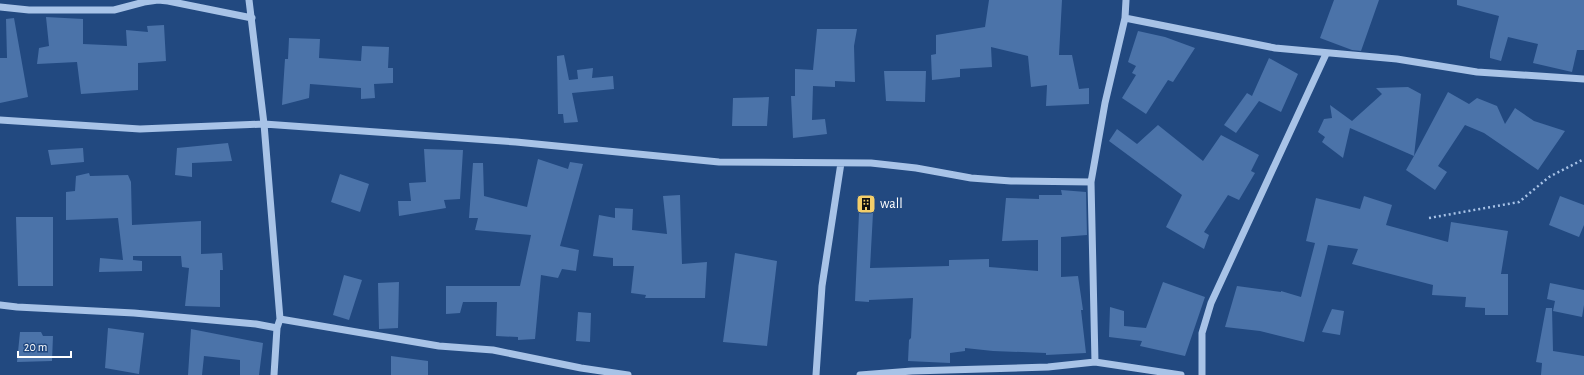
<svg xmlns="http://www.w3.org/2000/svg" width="1584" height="375" font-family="'Alegreya Sans',sans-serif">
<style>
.building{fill:#4b73a9}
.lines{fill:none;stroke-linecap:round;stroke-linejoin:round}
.path{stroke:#a8c3e7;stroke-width:2.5;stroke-dasharray:2 3;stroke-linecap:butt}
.minor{stroke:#a8c3e7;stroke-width:7}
.labels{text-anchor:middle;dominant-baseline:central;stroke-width:3.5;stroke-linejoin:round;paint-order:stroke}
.poi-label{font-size:14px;fill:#fff;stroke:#224980;text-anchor:start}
</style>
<rect width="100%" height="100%" fill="#224980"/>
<!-- building -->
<path class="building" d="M 989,0 L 1062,0 L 1059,55 L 1072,55 L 1079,89 L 1089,88 L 1089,104 L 1046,106 L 1047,85 L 1031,87 L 1028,56 L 991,47 L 992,67 L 960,69 L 960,77 L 932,80 L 931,55 L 936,54 L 936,35 L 985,27 Z
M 1334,0 L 1379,0 L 1361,51 L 1352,50 L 1320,38 Z
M 1457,0 L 1584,0 L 1584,50 L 1577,50 L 1572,72 L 1533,63 L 1538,44 L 1508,37 L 1501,61 L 1490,58 L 1490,52 L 1499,16 L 1457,5 Z
M 46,17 L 83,19 L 83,44 L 127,46 L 126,30 L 148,32 L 147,26 L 164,25 L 166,61 L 138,63 L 138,90 L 81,94 L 77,62 L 37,64 L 39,48 L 49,46 Z
M 14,18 L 28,97 L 0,103 L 0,58 L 7,58 L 6,19 Z
M 817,29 L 857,29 L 854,46 L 855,82 L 835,81 L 835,87 L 813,86 L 812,120 L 825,119 L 827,134 L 793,138 L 791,96 L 795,96 L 795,69 L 813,70 Z
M 1138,31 L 1165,37 L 1195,48 L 1173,82 L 1168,80 L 1146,114 L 1122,98 L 1136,75 L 1132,73 L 1136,66 L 1128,62 Z
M 289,38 L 320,39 L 319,58 L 361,61 L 362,46 L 389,47 L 388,68 L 393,68 L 393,83 L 374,84 L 375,98 L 361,99 L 361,88 L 310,84 L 309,98 L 282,105 L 285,59 L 288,59 Z
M 564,55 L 569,80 L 578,79 L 577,70 L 593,68 L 592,78 L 613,76 L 614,89 L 572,93 L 578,122 L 564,123 L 563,114 L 558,114 L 557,56 Z
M 1269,58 L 1298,74 L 1281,112 L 1259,101 L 1236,133 L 1224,125 L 1247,93 L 1252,96 Z
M 884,71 L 926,71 L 925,102 L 886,101 Z
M 1408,87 L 1421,94 L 1414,156 L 1448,92 L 1469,104 L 1477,98 L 1497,106 L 1505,124 L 1515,108 L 1534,121 L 1565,131 L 1538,170 L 1484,133 L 1465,125 L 1438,166 L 1447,172 L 1435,190 L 1406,170 L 1414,156 L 1350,128 L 1343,158 L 1322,142 L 1325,137 L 1318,132 L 1324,119 L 1332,118 L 1330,105 L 1352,121 L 1382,94 L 1376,88 Z
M 769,97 L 767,126 L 732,126 L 733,98 Z
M 1158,125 L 1203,161 L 1221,135 L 1259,155 L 1251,171 L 1255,173 L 1239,200 L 1228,195 L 1204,232 L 1209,235 L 1204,249 L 1166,227 L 1182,195 L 1109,141 L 1117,129 L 1137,144 Z
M 228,143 L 232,161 L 192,163 L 192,177 L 175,175 L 177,148 Z
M 83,148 L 84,162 L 51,165 L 48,150 Z
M 424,149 L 463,150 L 460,199 L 444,200 L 446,208 L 399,216 L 398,201 L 411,201 L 409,183 L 426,182 Z
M 538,159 L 568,169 L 570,162 L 583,164 L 560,246 L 579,250 L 576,271 L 562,269 L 558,278 L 541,275 L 535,339 L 518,340 L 518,337 L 496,336 L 497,302 L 463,302 L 460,313 L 446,314 L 446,286 L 520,286 L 531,235 L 475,230 L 478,218 L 469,218 L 473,163 L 483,163 L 484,196 L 527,207 Z
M 89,173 L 90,176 L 128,175 L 131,182 L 132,225 L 201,221 L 201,254 L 222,253 L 223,270 L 220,270 L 220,307 L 185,306 L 189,268 L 182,267 L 181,256 L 133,256 L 133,260 L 142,261 L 142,271 L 99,272 L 100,258 L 123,260 L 118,218 L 66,220 L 66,192 L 75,191 L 76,176 Z
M 340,174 L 369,184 L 360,212 L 331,202 Z
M 1061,190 L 1086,192 L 1087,235 L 1061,237 L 1061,277 L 1078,276 L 1083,310 L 1081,310 L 1086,353 L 1046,355 L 1046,353 L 993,351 L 965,348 L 965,351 L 950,353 L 950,363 L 908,361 L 909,340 L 911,338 L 913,298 L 869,300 L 869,302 L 855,301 L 859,213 L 873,213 L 870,268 L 949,266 L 949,260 L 989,259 L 989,267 L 1038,271 L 1038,240 L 1002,241 L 1006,198 L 1039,199 L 1039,195 L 1062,195 Z
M 680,195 L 682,264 L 707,262 L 705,298 L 645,298 L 646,295 L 631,293 L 634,266 L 613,266 L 613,258 L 593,256 L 599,215 L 615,218 L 615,208 L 633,209 L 632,230 L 667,234 L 663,196 Z
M 1364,196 L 1392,205 L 1386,225 L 1448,242 L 1451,222 L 1508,231 L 1501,274 L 1508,274 L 1508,315 L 1485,315 L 1485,308 L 1465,307 L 1466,297 L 1432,295 L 1433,285 L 1352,264 L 1358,249 L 1328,245 L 1304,342 L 1260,331 L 1225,327 L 1237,286 L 1281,292 L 1281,291 L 1301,297 L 1315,243 L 1306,241 L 1316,198 L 1360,209 Z
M 1560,196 L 1584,205 L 1584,225 L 1579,237 L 1549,225 Z
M 16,217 L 53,217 L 53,286 L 18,286 Z
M 735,253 L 777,261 L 767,346 L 723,342 Z
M 344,275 L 362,280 L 349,320 L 333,315 Z
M 399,282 L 398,328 L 379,329 L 378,283 Z
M 1163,282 L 1205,297 L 1185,356 L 1140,346 L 1142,341 L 1109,337 L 1110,307 L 1124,311 L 1124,326 L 1146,328 Z
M 1550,283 L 1584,290 L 1584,305 L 1582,317 L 1553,311 L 1555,301 L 1547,299 Z
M 1546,308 L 1552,308 L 1553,351 L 1584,356 L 1584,375 L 1541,375 L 1542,363 L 1536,362 Z
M 1332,309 L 1344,311 L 1340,335 L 1322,332 Z
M 578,312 L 591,313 L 590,342 L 576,341 Z
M 108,328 L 144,333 L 139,374 L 105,368 Z
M 191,329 L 263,343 L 259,375 L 240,375 L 240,360 L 204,356 L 202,375 L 188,375 Z
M 20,332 L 41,332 L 43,336 L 53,336 L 52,361 L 17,362 Z
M 391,356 L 428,361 L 428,375 L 391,375 Z"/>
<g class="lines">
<!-- path -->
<path class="path" d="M 1429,218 L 1519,202 L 1549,177 L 1584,159"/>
<!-- minor -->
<path class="minor" d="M 249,0 L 264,124 L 280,319 L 277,328 L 274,375
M 0,7 L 29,10 L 114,10 L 144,2 L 158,0 L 168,1 L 252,18
M 1125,18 L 1275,48 L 1397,59 L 1477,72 L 1584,79
M 0,120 L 140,129 L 264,124 L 516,142 L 719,162 L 871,163 L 916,168 L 971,178 L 1011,181 L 1091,182
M 0,305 L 17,307 L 134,313 L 256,324 L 277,328
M 280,319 L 439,346 L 493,350 L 581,368 L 628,375
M 1095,362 L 1091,182 L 1105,103 L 1125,18 L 1126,0
M 816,375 L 822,286 L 841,163
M 860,375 L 912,371 L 1048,367 L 1095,362 L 1181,375
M 1202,375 L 1202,333 L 1211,303 L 1326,54"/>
</g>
<!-- icons -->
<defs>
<symbol id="building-square" viewBox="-11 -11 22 22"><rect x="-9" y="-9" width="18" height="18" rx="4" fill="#f3ce6a" stroke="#224980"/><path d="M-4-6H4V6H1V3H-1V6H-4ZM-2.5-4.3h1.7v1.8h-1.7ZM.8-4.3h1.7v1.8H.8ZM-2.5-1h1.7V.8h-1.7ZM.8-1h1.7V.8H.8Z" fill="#111"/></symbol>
</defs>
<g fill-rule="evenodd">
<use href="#building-square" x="855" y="193" width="22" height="22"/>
</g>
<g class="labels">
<!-- poi labels -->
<g class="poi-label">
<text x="880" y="204">wall</text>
</g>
</g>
<!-- scale -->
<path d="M18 351v6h53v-6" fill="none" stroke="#ffffff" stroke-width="2"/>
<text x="24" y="351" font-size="12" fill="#ffffff" stroke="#224980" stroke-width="3" paint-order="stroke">20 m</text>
</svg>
